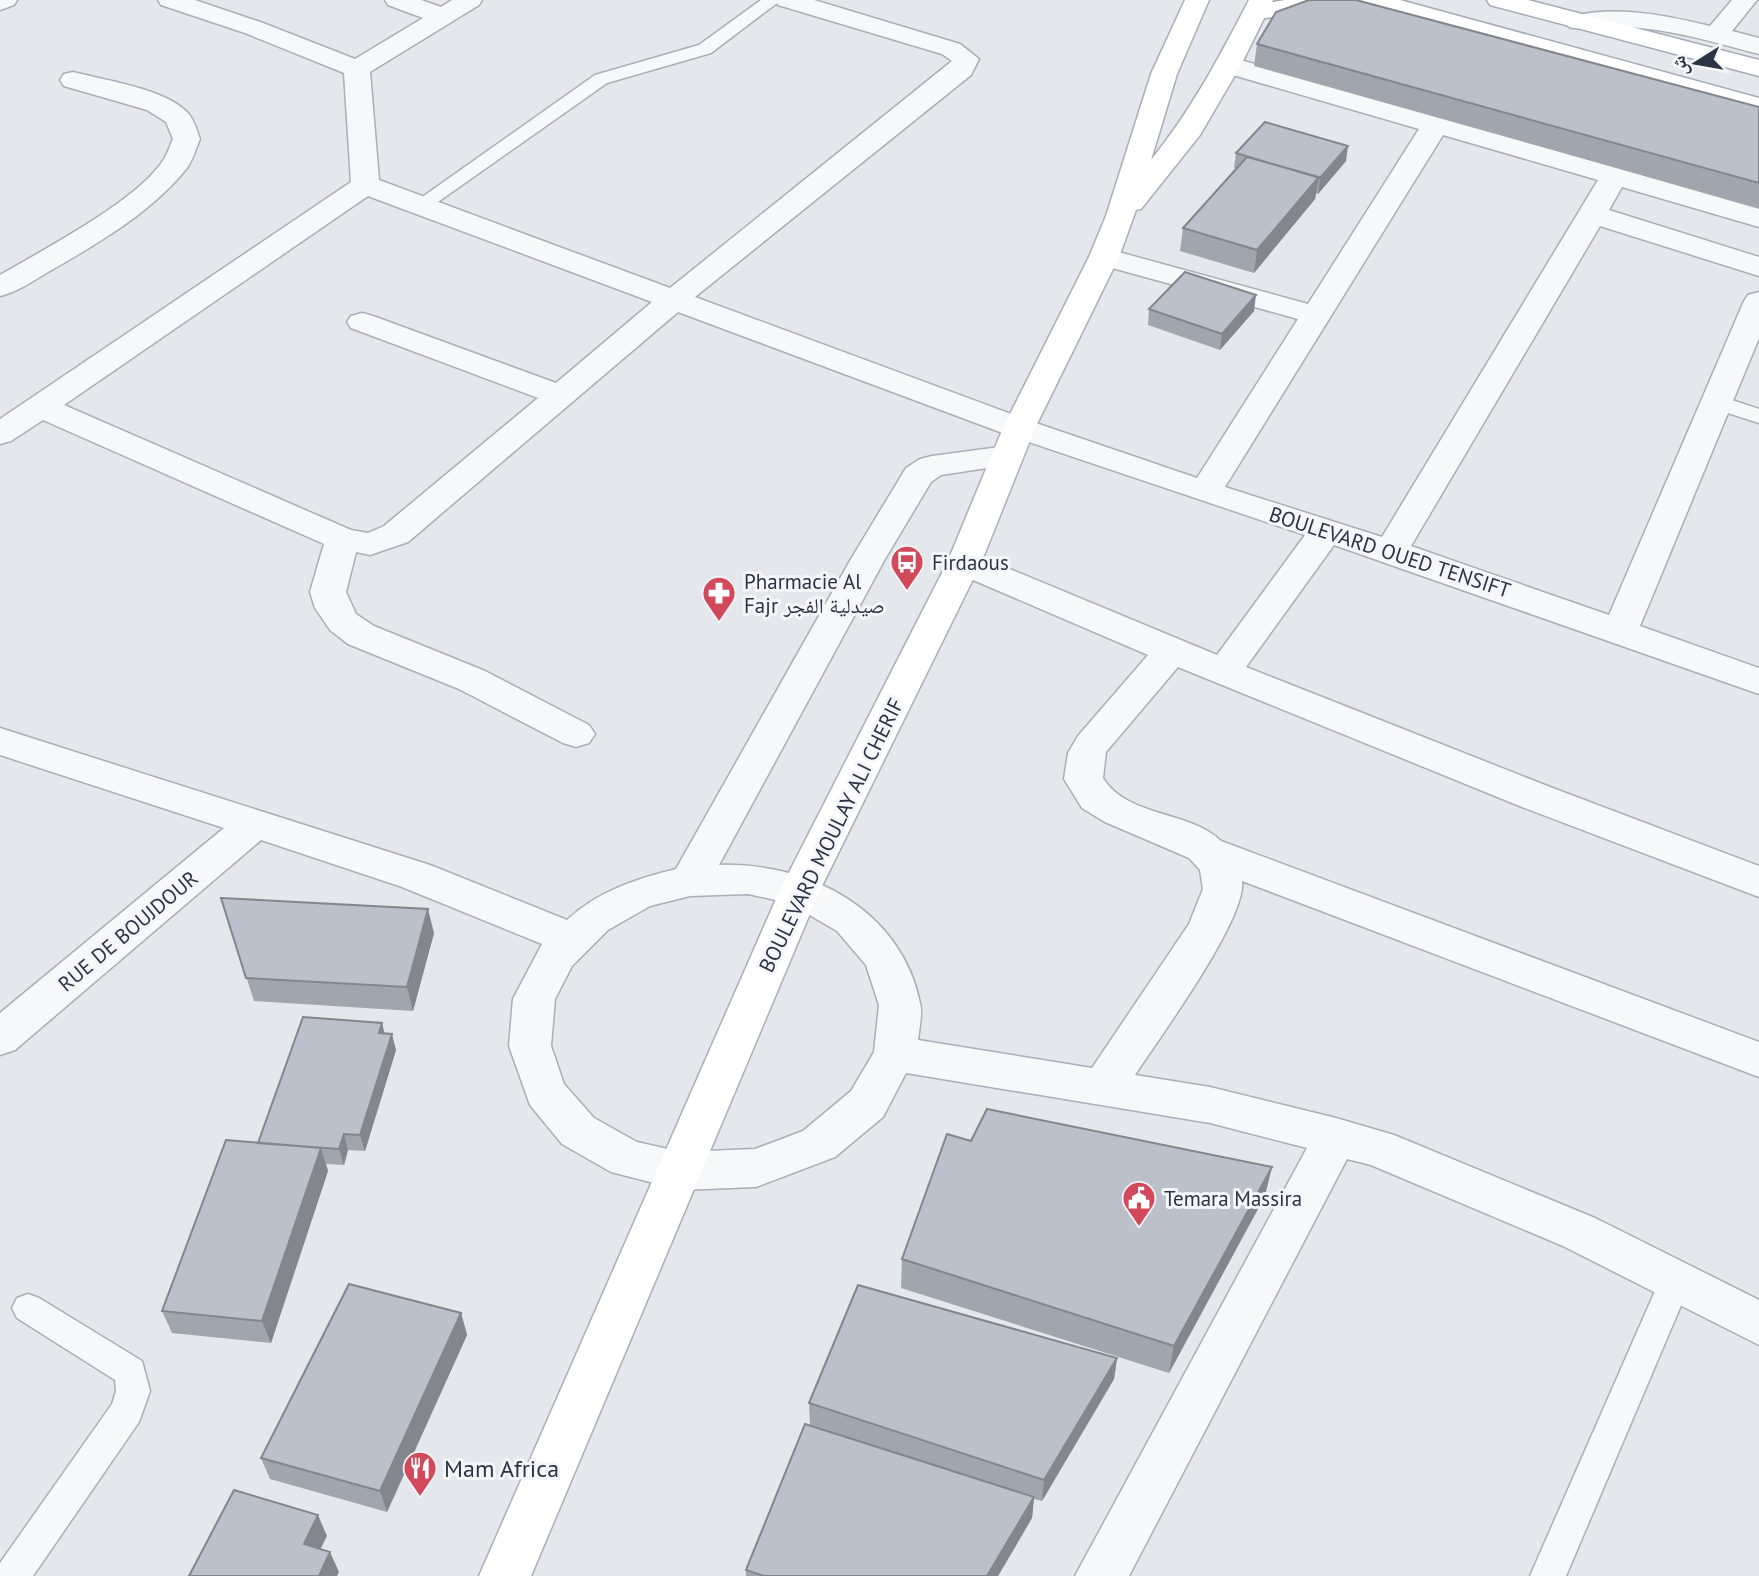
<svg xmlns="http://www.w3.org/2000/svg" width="1759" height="1576" font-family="'PT Sans','Noto Naskh Arabic',sans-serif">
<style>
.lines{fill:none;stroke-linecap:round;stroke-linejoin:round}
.lane-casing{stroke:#a9aeb7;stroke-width:3}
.street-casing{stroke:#a9aeb7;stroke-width:3}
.secondary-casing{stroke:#a9aeb7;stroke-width:3}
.primary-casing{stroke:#a3abb8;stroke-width:3}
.lane{fill:#f7f8fa;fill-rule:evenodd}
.street{fill:#f7f8fa;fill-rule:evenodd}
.secondary{fill:#fff;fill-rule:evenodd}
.primary{fill:#fff;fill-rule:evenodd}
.wall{fill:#a1a5ae}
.shaded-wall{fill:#83868d}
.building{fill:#bbc0ca;stroke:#83868d;stroke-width:2}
.labels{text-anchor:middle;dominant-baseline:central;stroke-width:6;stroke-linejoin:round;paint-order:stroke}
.street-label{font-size:21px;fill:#2b3445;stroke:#f4f6f9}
.poi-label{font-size:21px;fill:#2b3445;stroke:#f4f6f9;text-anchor:start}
.near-poi-label{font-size:24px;fill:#2b3445;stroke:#f4f6f9;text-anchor:start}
</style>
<rect width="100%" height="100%" fill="#e4e7ec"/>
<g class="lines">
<defs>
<path id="lane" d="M 761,0 L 781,0 L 711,53 L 607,83 L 428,209 L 421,211 L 411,205 L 595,75 L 699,45 Z
M 1717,395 L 1759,409 L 1759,423 L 1709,407 L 1706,402 L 1709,397 Z
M 1675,1268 L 1686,1272 L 1691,1282 L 1566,1576 L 1530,1576 L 1659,1282 L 1664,1272 Z
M 28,1294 L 39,1298 L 142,1361 L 150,1391 L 139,1422 L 33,1576 L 0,1576 L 0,1563 L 112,1404 L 116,1391 L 115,1380 L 17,1318 L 12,1308 L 17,1298 Z"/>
<path id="street" d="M 0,0 L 17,0 L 14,5 L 0,10 Z
M 158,0 L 195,0 L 263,23 L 355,59 L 423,18 L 388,5 L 385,0 L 421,0 L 441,7 L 452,0 L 482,0 L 479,5 L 370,72 L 379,180 L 670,288 L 952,61 L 942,54 L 778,5 L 775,0 L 814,0 L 960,44 L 979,59 L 971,75 L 695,297 L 1030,421 L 1197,478 L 1298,319 L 1094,263 L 1089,257 L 1094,251 L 1104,248 L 1308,304 L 1419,129 L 1219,71 L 1215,65 L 1219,59 L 1228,57 L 1237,59 L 1759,209 L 1759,227 L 1622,187 L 1609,210 L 1759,257 L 1759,276 L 1600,226 L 1411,546 L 1609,615 L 1744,301 L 1748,295 L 1759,292 L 1759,338 L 1640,626 L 1759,668 L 1759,694 L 1334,545 L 1246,667 L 1550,787 L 1759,866 L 1759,897 L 1522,807 L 1178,667 L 1106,752 L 1103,778 C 1128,818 1189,810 1221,841 L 1759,1042 L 1759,1077 L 1242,881 C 1247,919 1159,1038 1135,1075 L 1210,1087 L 1336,1118 L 1394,1135 L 1595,1218 L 1759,1300 L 1759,1345 L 1563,1246 L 1371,1165 L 1347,1159 L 1129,1576 L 1075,1576 L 1307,1148 L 1210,1123 L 906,1073 L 883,1117 L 835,1157 L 756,1187 L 681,1190 L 611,1172 L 562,1144 L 530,1105 L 509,1046 L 513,999 L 542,944 L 402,887 L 261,840 L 15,1050 L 0,1055 L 0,1013 L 224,828 L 0,755 L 0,728 L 430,865 L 567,920 C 598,891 636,879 676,869 L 851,559 L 906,468 L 920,459 L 932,456 L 1007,446 L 1019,449 L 1023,456 L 1019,463 L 941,475 L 931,482 L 885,559 L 719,865 C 808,862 901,909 920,1003 C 923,1014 919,1029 918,1040 L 1092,1068 L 1189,924 L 1203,889 L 1200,870 L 1189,858 L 1105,822 L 1082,808 L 1064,779 L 1068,753 L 1078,736 L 1148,655 L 952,571 L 947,563 L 952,555 L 964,552 L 976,555 L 1217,655 L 1305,535 L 1008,435 L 678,312 L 408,542 L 370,555 L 356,552 L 346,592 L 356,614 L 374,626 L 485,671 L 589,725 L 595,734 L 589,743 L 576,747 L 563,743 L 459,689 L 348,644 L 330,630 L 315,608 L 310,592 L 324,544 L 43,420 L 11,441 L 0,444 L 0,419 L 351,182 L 344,73 L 245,33 L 161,5 ZM 1443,135 L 1598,180 L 1382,537 L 1225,487 ZM 368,196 L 652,302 L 556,383 L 373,316 L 362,313 L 351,316 L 347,322 L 351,328 L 538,398 L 384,526 L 368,533 L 351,530 L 64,405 ZM 748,894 L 789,903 L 837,931 L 866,965 L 879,1005 L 874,1052 L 851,1091 L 803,1131 L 755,1149 L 681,1152 L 637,1142 L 594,1118 L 564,1084 L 551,1046 L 555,999 L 572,966 L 608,930 L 650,906 L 690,896 Z
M 1732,0 L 1757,0 L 1732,31 L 1759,38 L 1759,54 C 1720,44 1681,32 1640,28 C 1619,26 1586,32 1569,27 L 1565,22 L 1569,17 C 1616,5 1664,15 1710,26 Z
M 73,72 C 104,80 166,89 188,113 C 194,120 197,130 200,139 C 196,148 193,160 187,168 C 151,213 97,244 48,272 C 33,281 17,292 0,296 L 0,275 C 43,250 139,200 164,159 C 168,153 170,145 173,139 L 166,122 L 147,110 L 64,86 L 60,80 L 64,74 Z"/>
<path id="secondary" d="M 1185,0 L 1209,0 L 1177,74 L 1151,160 C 1191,111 1220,56 1249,0 L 1273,0 L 1241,65 L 1200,135 L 1141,209 L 1136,210 L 1119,257 L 1035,428 L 981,563 L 820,890 L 531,1576 L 479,1576 L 780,890 L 947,563 L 1003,428 L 1089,257 L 1106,216 L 1151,74 Z"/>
<path id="primary" d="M 1285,0 L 1351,0 L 1352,1 L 1348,6 L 1339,9 L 1257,19 L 1248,16 L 1244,11 L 1248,6 Z
M 1360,0 L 1400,0 L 1759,98 L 1759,114 L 1363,5 Z
M 1487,0 L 1528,0 L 1759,60 L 1759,76 L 1490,5 Z"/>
</defs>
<!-- lane casing -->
<use href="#lane" class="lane-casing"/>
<!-- street casing -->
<use href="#street" class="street-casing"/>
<!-- secondary casing -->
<use href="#secondary" class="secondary-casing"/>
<!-- primary casing -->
<use href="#primary" class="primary-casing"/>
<!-- lane -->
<use href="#lane" class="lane"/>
<!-- street -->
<use href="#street" class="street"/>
<!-- secondary -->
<use href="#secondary" class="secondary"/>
<!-- primary -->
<use href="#primary" class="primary"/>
</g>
<!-- wall -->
<path class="wall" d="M 1257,44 L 1759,107 L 1759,208 L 1254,66 Z
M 1236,153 L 1346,161 L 1318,194 L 1316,193 L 1315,199 L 1254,273 L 1180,251 L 1183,228 L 1236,169 L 1234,168 Z
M 1149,309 L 1254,311 L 1220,350 L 1148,325 Z
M 221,898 L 434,933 L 413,1011 L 254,1001 Z
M 385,1033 L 396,1050 L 365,1151 L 348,1150 L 344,1165 L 326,1164 L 328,1171 L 271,1343 L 172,1333 L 162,1311 L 258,1143 Z
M 971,1141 L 1265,1196 L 1169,1373 L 901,1288 L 902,1259 Z
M 461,1313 L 467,1335 L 387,1512 L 270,1479 L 261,1458 Z
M 1117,1358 L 1114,1379 L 1042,1501 L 1034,1499 L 1032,1518 L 998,1576 L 746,1576 L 746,1570 L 893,1452 L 810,1425 L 809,1403 Z"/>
<!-- shaded-wall -->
<path class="shaded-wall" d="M 1348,146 L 1346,161 L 1318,194 L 1320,178 Z
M 1319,177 L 1315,199 L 1254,273 L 1257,250 Z
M 1256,295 L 1254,311 L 1220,350 L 1222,334 Z
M 428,909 L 434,933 L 413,1011 L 407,987 Z
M 382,1023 L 386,1039 L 379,1033 Z
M 392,1034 L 396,1050 L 365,1151 L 360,1135 Z
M 344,1134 L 348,1150 L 344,1165 L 339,1149 Z
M 321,1148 L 328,1171 L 271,1343 L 262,1321 Z
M 1272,1167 L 1265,1196 L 1169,1373 L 1174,1346 Z
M 461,1313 L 467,1335 L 387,1512 L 380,1491 Z
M 1117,1358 L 1114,1379 L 1042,1501 L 1044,1480 Z
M 1034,1497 L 1032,1518 L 998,1576 L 987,1576 Z
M 318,1515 L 327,1536 L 313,1564 L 304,1544 Z
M 330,1552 L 339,1572 L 337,1576 L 319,1576 Z"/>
<!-- building -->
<path class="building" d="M 1309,0 L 1356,0 L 1759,107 L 1759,183 L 1257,44 L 1276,12 Z
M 1265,122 L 1348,146 L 1320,178 L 1236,153 Z
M 1247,157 L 1319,177 L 1257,250 L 1183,228 Z
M 1185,272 L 1256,295 L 1222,334 L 1149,309 Z
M 221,898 L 428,909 L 407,987 L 246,978 Z
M 303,1017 L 382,1023 L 379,1033 L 392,1034 L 360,1135 L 344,1134 L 339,1149 L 258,1143 Z
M 987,1109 L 1272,1167 L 1174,1346 L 902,1259 L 947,1134 L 971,1141 Z
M 226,1140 L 321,1148 L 262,1321 L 162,1311 Z
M 349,1284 L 461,1313 L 380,1491 L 261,1458 Z
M 858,1285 L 1117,1358 L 1044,1480 L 809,1403 Z
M 805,1424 L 1034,1497 L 987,1576 L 764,1576 L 746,1570 Z
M 234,1490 L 318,1515 L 304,1544 L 330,1552 L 319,1576 L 189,1576 Z"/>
<!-- icons -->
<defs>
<symbol id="bus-pin" viewBox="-11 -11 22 30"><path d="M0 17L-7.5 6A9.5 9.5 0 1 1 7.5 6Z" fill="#d1495b" stroke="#f4f6f9"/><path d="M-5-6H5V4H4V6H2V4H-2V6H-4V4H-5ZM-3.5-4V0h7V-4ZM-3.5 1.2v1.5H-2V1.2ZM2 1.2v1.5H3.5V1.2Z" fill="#fff"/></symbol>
<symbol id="pharmacy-pin" viewBox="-11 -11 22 30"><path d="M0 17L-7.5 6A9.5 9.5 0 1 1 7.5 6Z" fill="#d1495b" stroke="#f4f6f9"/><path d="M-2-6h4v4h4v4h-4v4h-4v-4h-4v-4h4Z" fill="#fff"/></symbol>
<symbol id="civic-pin" viewBox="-11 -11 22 30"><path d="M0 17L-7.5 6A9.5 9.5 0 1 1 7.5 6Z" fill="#d1495b" stroke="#f4f6f9"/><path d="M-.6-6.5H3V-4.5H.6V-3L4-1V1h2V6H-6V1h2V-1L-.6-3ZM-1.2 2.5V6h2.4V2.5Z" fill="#fff"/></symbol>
<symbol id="restaurant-pin" viewBox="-11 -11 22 30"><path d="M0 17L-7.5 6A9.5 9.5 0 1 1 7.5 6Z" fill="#d1495b" stroke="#f4f6f9"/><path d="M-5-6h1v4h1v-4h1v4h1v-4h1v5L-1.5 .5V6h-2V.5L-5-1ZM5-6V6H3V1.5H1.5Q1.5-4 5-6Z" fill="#fff"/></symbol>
</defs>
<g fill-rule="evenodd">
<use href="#bus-pin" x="888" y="543" width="38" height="52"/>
<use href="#pharmacy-pin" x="700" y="574" width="38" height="52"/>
<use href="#civic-pin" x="1120" y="1179" width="38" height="52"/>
<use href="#restaurant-pin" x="401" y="1449" width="38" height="52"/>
</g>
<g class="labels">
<!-- street labels -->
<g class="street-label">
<text transform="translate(1390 552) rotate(18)">BOULEVARD OUED TENSIFT</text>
<text transform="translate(831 835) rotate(-64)">BOULEVARD MOULAY ALI CHERIF</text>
<text transform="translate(128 931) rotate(-40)">RUE DE BOUJDOUR</text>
</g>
<!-- poi labels -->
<g class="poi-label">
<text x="932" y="562">Firdaous</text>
<text x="744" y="581">Pharmacie Al<tspan x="744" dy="24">Fajr صيدلية الفجر</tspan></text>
<text x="1164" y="1198">Temara Massira</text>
</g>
<!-- near-poi labels -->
<g class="near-poi-label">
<text x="444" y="1468">Mam Africa</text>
</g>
</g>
<!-- north arrow -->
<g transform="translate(1696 63) rotate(259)" stroke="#f4f6f9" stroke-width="5" paint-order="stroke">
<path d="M0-5L12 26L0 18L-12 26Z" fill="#2b3445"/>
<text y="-10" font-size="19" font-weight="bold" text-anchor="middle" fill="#2b3445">ش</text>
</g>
</svg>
